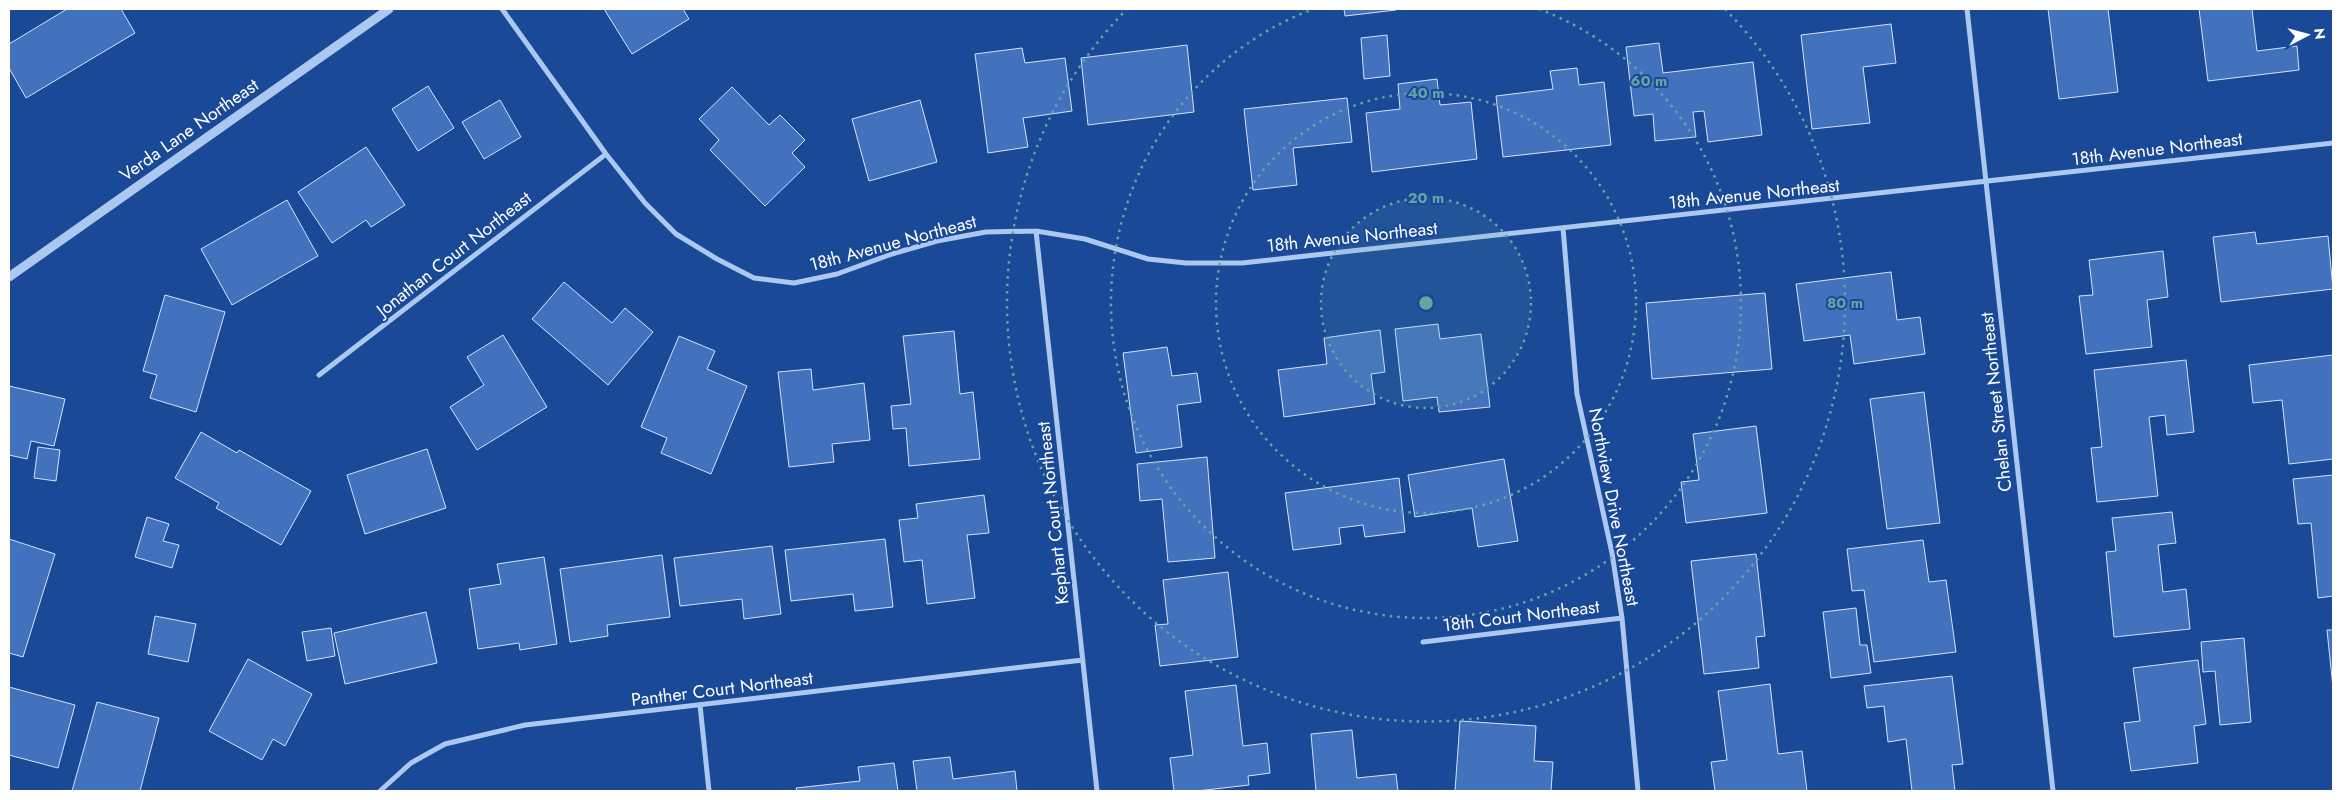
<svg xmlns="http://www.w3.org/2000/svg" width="2342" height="800" font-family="Jost,sans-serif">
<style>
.building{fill:#4272be;stroke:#d3e3fb}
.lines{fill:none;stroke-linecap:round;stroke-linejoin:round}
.minor{stroke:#acc8f0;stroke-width:5}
.tertiary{stroke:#acc8f0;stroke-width:9}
.ring{fill:none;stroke:#63a6a1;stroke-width:2.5;stroke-dasharray:2.5 5}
.labels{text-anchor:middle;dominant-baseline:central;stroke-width:4;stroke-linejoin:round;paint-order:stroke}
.street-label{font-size:18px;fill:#fff;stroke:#194997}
.centre{fill:#63a6a1;stroke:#194997;stroke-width:2.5}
.ring-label{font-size:15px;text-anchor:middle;font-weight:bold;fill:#63a6a1;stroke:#194997;stroke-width:4;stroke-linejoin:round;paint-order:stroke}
</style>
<rect width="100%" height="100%" fill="#194997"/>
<!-- building -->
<path class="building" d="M 67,9 L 121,9 L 135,33 L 26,98 L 9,68 L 9,44 Z
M 604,9 L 683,9 L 689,19 L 632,54 Z
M 1344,9 L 1395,9 L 1396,10 L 1345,16 Z
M 2048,9 L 2108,9 L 2118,92 L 2059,99 Z
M 2199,9 L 2252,9 L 2257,51 L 2297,46 L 2299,70 L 2208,81 Z
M 1891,24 L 1896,63 L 1863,67 L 1870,123 L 1812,129 L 1801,35 Z
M 1387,35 L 1390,76 L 1364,79 L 1361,38 Z
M 1659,43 L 1663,73 L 1753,62 L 1762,135 L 1708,142 L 1704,111 L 1693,112 L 1696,137 L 1655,141 L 1653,114 L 1634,116 L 1626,47 Z
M 1187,45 L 1194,112 L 1088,125 L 1081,58 Z
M 1022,48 L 1025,63 L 1065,58 L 1072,111 L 1023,118 L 1028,147 L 988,153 L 975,54 Z
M 1577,68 L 1579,85 L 1604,82 L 1611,145 L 1503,157 L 1496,96 L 1553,89 L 1550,71 Z
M 1437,79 L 1440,105 L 1471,102 L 1477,159 L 1372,172 L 1366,113 L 1400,109 L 1398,84 Z
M 428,86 L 454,128 L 418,151 L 392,109 Z
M 732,87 L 769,125 L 780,115 L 805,140 L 792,153 L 805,167 L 765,206 L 710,150 L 719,140 L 699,119 Z
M 1347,98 L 1352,142 L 1293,148 L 1297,185 L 1253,190 L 1244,109 Z
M 500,100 L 521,137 L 484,159 L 462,122 Z
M 920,100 L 937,162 L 869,181 L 852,119 Z
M 366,147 L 405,205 L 371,227 L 366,220 L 332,243 L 298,192 Z
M 287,200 L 318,256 L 232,305 L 201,249 Z
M 2255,232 L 2257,244 L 2328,236 L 2333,289 L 2221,302 L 2213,237 Z
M 2163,251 L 2168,297 L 2147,300 L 2152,347 L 2086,354 L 2079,296 L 2093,295 L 2089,260 Z
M 1891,272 L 1897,320 L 1920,317 L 1925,354 L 1854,364 L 1850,335 L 1804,341 L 1796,284 Z
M 564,282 L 612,323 L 625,308 L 653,332 L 608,385 L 532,319 Z
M 1765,293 L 1772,369 L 1652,379 L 1646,303 Z
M 165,295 L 225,312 L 196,412 L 150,398 L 157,375 L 143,371 Z
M 1438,324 L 1440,339 L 1481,334 L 1490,407 L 1439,412 L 1437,397 L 1403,401 L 1395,329 Z
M 1380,330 L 1385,372 L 1371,374 L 1375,404 L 1284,417 L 1278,370 L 1327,364 L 1324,338 Z
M 954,331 L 960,394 L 973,392 L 980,459 L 909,466 L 906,428 L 893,429 L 891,406 L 911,404 L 903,336 Z
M 503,335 L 547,407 L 477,450 L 450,407 L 484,385 L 467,357 Z
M 679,336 L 715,351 L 707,369 L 747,386 L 711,474 L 661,453 L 667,438 L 641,427 Z
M 1167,347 L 1172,376 L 1197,373 L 1201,402 L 1177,405 L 1182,447 L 1136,453 L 1123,353 Z
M 2333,355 L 2333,459 L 2289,464 L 2282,400 L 2253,403 L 2249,365 Z
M 2186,360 L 2194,432 L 2167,435 L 2165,415 L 2149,417 L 2158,496 L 2097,502 L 2091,448 L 2102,447 L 2094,370 Z
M 811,369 L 813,390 L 864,383 L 870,440 L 832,444 L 834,462 L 789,467 L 778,372 Z
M 9,386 L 65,399 L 54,446 L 31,441 L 27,459 L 9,455 Z
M 1924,392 L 1940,523 L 1887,529 L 1870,399 Z
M 1756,426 L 1767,513 L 1686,523 L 1681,482 L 1699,480 L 1693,434 Z
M 201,432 L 237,453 L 239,450 L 311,491 L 281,545 L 216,508 L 219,503 L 175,478 Z
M 38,447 L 60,450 L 56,481 L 34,478 Z
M 427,449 L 446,508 L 365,534 L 347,475 Z
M 1207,457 L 1215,558 L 1168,562 L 1162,499 L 1140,501 L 1137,464 Z
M 1504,459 L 1518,541 L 1478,547 L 1472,508 L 1415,517 L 1408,475 Z
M 2333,475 L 2333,596 L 2318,598 L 2311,523 L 2298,524 L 2293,479 Z
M 1399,478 L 1405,532 L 1365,537 L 1363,525 L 1339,528 L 1341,544 L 1293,550 L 1285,493 Z
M 984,495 L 989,533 L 967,535 L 975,598 L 927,604 L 922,560 L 904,562 L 899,520 L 918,518 L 916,504 Z
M 2172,512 L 2176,543 L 2158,545 L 2163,592 L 2186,589 L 2190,629 L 2114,637 L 2106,552 L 2116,551 L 2112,518 Z
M 147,517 L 169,524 L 163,541 L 179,545 L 172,568 L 135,557 Z
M 9,539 L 55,554 L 23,657 L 9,653 Z
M 885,539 L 893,607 L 855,611 L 853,594 L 791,601 L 785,550 Z
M 1923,540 L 1929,582 L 1946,580 L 1956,652 L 1874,662 L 1864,590 L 1852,591 L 1847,549 Z
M 772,546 L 781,614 L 744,619 L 742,599 L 680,606 L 674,558 Z
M 1756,554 L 1765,636 L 1756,637 L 1759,668 L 1704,674 L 1691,561 Z
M 662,555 L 670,617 L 607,625 L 608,636 L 570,642 L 560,569 Z
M 544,557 L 557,644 L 520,650 L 519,643 L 478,649 L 469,589 L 501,584 L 497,564 Z
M 1228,572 L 1238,657 L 1160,666 L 1155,625 L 1168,624 L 1163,580 Z
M 1856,608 L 1860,645 L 1867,645 L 1871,673 L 1831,678 L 1823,612 Z
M 426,612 L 437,663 L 345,684 L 334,633 Z
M 155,616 L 196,624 L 188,662 L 148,654 Z
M 331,628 L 335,656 L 307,661 L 302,632 Z
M 2327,630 L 2333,630 L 2333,688 Z
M 2244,638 L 2251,722 L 2220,725 L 2215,671 L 2203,672 L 2201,642 Z
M 248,659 L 312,694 L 285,746 L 273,739 L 262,760 L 209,731 Z
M 2198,660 L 2206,724 L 2194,726 L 2198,763 L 2131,771 L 2124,723 L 2140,721 L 2133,668 Z
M 1952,676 L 1963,764 L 1952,765 L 1955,791 L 1912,791 L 1906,739 L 1888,742 L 1884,706 L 1867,708 L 1864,686 Z
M 1770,684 L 1778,754 L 1802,751 L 1807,791 L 1715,791 L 1711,762 L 1727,760 L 1718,691 Z
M 1236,685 L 1243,746 L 1267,743 L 1270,773 L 1248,776 L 1249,785 L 1197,791 L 1174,791 L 1170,758 L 1193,755 L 1185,691 Z
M 9,687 L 75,705 L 58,768 L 9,755 Z
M 97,702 L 159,718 L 140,791 L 72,791 Z
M 1460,721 L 1536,726 L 1534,761 L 1553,762 L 1551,791 L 1455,791 Z
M 1352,730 L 1357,778 L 1396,774 L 1398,791 L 1316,791 L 1311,734 Z
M 950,757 L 953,779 L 1015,771 L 1017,791 L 917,791 L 913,761 Z
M 894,763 L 898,791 L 797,791 L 796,788 L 860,781 L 858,767 Z"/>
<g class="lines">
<!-- minor -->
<path class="minor" d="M 502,9 L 606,154 L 645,203 L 676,234 L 717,259 L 754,278 L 794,283 L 837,274 L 892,254 L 937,241 L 986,232 L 1036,231 L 1085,239 L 1148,259 L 1186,263 L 1242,263 L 2333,143
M 1967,9 L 2053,791
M 1563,228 L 1577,394 L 1612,553 L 1622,618 L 1638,791
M 1036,231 L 1097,791
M 319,375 L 606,154
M 1423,642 L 1622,618
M 700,705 L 709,791
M 380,791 L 411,763 L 445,744 L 525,725 L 1083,660"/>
<!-- tertiary -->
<path class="tertiary" d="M 9,277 L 389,9"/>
</g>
<!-- distance rings -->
<circle cx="1426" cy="303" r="105" fill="#63a6a1" fill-opacity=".12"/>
<g class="ring">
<circle cx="1426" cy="303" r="105"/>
<circle cx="1426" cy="303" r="210"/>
<path d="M1539 9A315 315 0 1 1 1313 9"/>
<path d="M1725 9A419 419 0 1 1 1127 9"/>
</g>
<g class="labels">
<!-- street labels -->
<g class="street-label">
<text transform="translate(189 130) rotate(-35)">Verda Lane Northeast</text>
<text transform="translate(2157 149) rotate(-7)">18th Avenue Northeast</text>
<text transform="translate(1754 194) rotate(-6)">18th Avenue Northeast</text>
<text transform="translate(1352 237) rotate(-6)">18th Avenue Northeast</text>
<text transform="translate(893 243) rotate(-15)">18th Avenue Northeast</text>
<text transform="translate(454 254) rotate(-38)">Jonathan Court Northeast</text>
<text transform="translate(1996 402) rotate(-96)">Chelan Street Northeast</text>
<text transform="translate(1614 507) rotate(79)">Northview Drive Northeast</text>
<text transform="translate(1053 513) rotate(-96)">Kephart Court Northeast</text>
<text transform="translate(1521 616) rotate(-7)">18th Court Northeast</text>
<text transform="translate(722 689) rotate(-7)">Panther Court Northeast</text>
</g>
</g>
<circle cx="1426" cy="303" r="8" class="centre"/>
<g class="ring-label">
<text x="1649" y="86">60 m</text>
<text x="1426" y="98">40 m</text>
<text x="1426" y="203">20 m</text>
<text x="1845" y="308">80 m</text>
</g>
<!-- border -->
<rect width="2342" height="800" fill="none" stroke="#ffffff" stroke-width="20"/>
<!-- north arrow -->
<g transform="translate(2307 35) rotate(84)" stroke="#194997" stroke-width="4" paint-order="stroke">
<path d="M0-4L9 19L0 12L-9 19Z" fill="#ffffff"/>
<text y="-8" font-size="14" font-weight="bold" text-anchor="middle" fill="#ffffff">N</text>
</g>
</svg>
